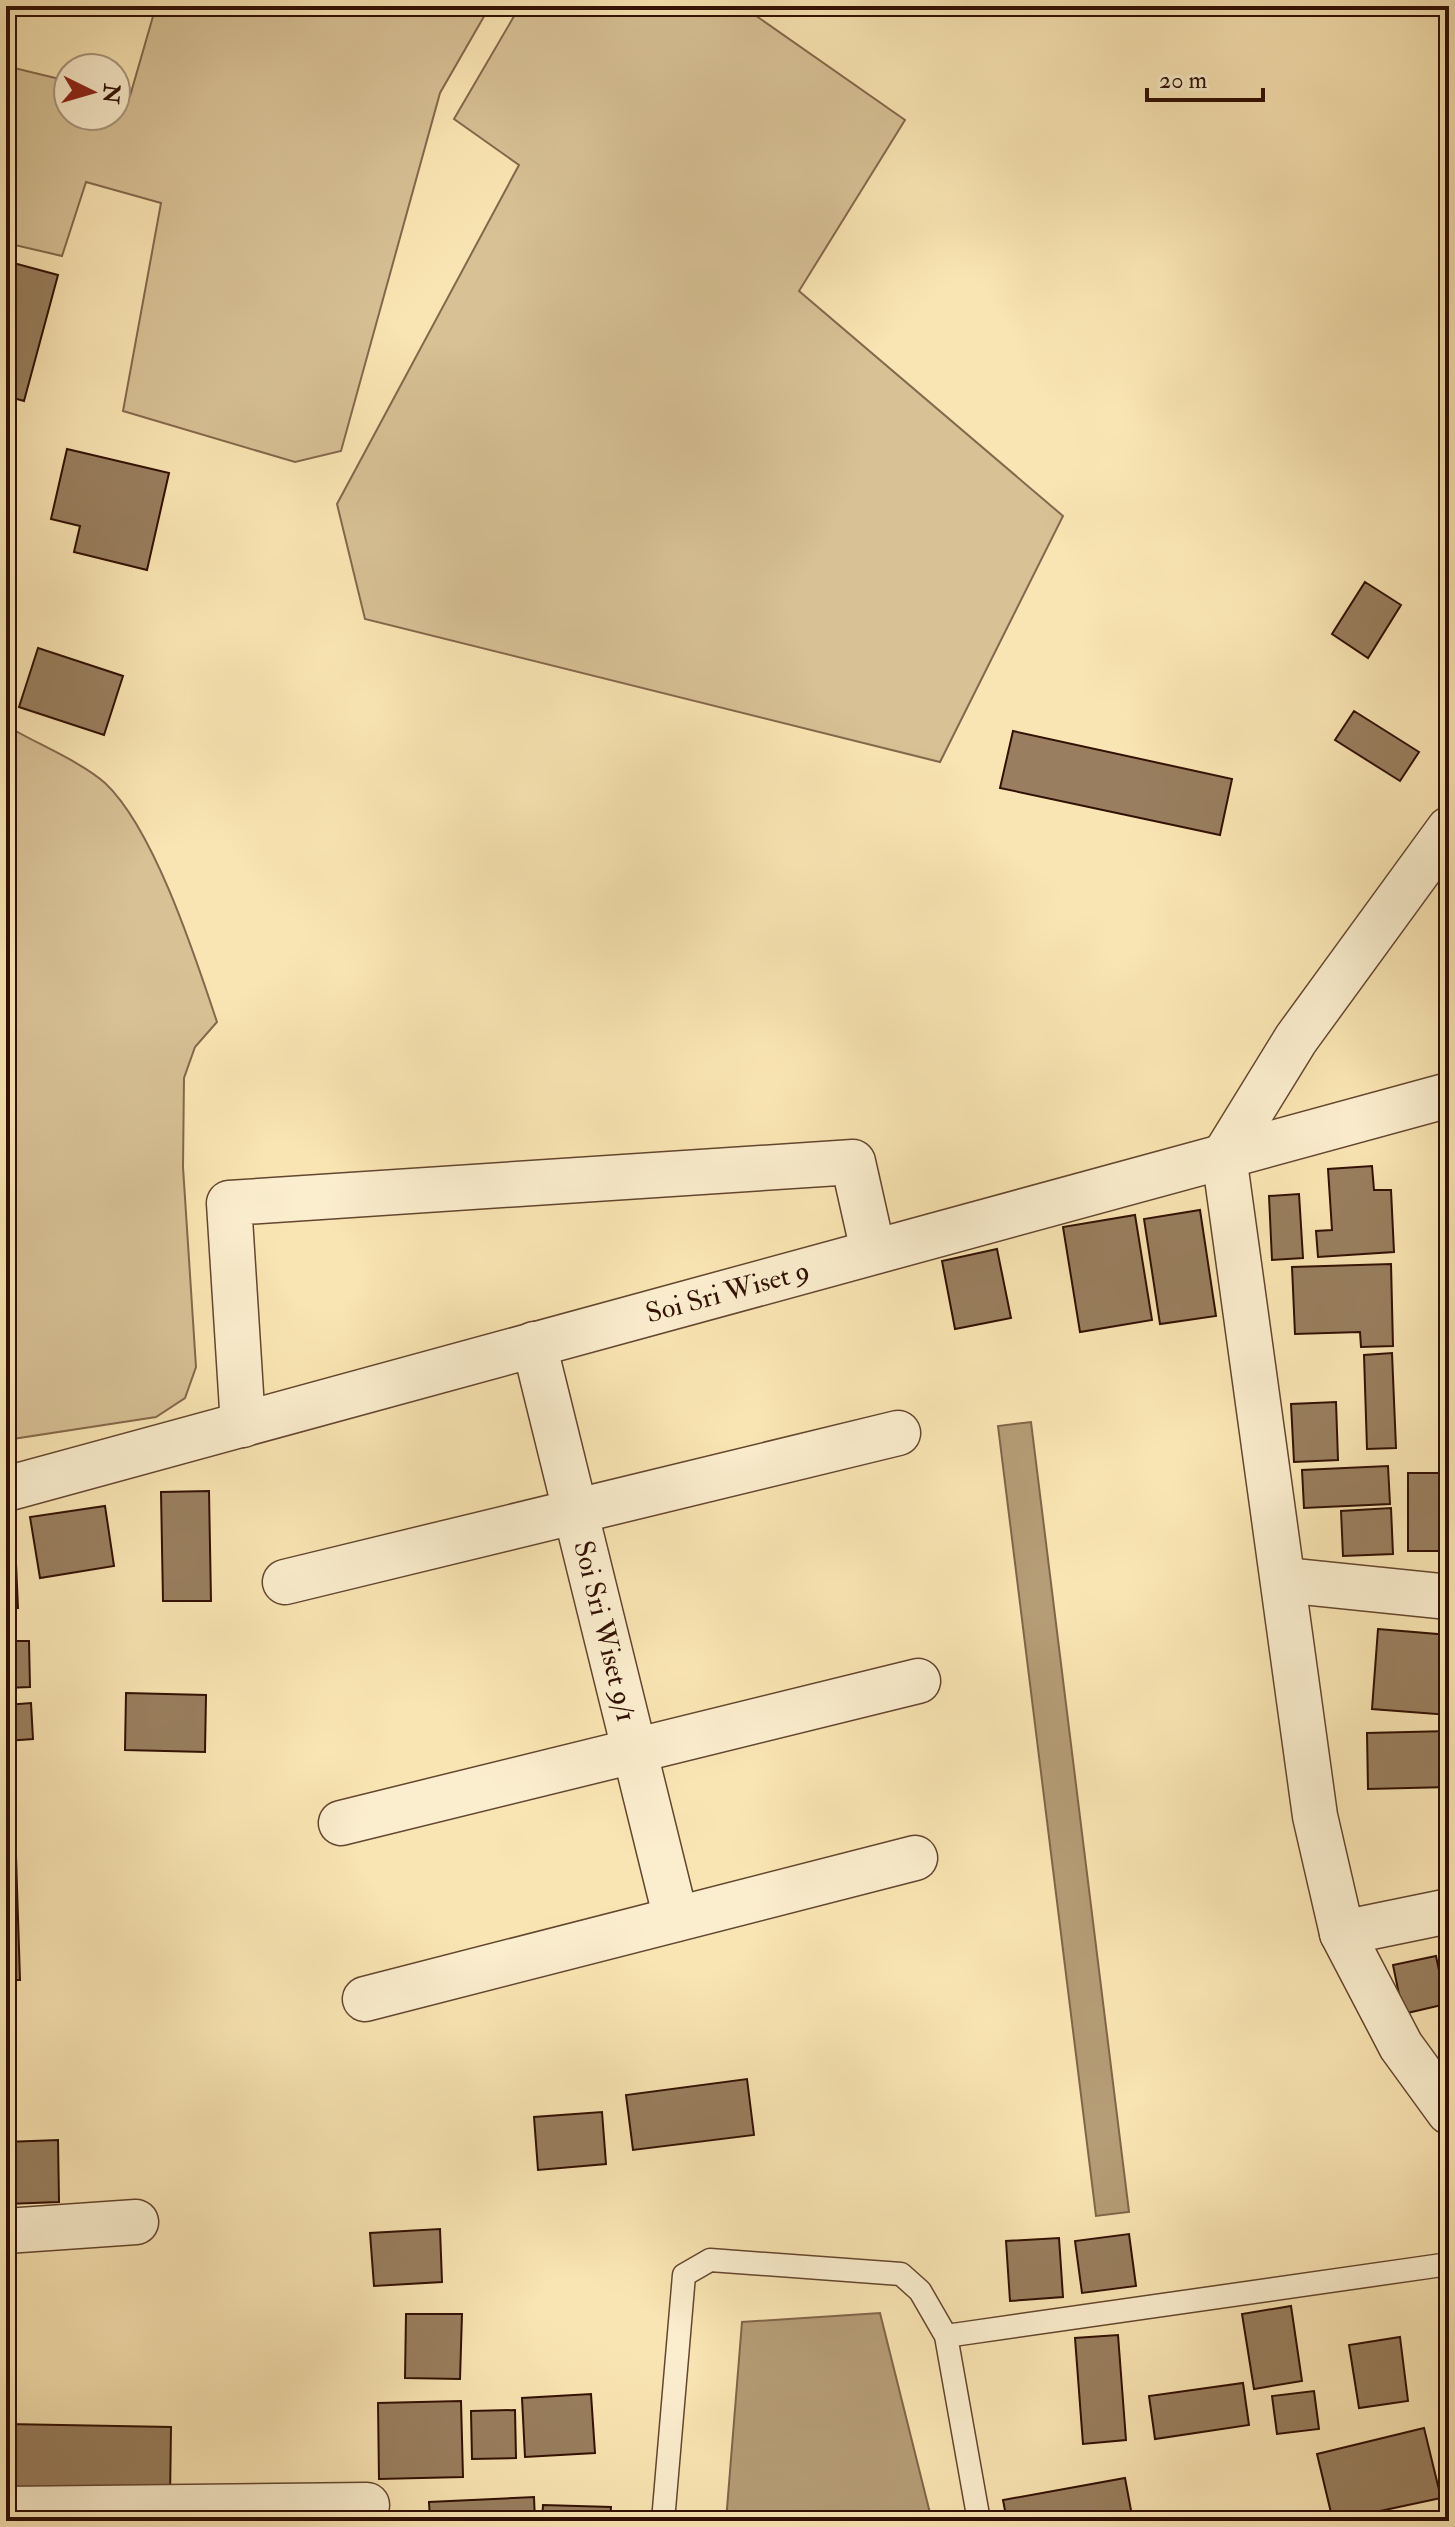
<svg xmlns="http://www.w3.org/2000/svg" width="1455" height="2527" font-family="'IM FELL Double Pica',serif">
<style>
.green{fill:#d7c195;stroke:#84684c;stroke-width:2}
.water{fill:#b59d77;stroke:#816549;stroke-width:2}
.building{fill:#997f5f;stroke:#321003;stroke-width:2}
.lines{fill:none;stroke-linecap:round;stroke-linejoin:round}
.lane-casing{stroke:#64452f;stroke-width:25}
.street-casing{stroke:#64452f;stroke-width:47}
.lane{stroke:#fbeece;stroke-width:22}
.street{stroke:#fbeece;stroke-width:44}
.labels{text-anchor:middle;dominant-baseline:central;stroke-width:6;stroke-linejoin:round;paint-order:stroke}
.street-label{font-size:28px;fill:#321003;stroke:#fbeece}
</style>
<rect width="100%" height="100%" fill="#f9e5b3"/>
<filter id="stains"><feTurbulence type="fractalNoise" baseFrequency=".0025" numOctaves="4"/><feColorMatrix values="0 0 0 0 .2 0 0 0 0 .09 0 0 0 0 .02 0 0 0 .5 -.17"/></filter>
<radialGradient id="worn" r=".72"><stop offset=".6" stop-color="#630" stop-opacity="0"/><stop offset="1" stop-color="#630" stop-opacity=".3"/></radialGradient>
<!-- green -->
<path class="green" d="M 156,6 L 490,6 L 440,93 L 341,451 L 295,462 L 123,411 L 161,203 L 86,182 L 62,256 L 6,243 L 6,66 L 68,81 L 68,116 L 116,116 L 116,93 L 130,96 Z
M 520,6 L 742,6 L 905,120 L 799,291 L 1063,516 L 940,762 L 365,619 L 337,504 L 519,165 L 454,119 Z
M 14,730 C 40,745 83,763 105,783 C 154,829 195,956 217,1022 L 195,1047 L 184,1078 L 183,1167 L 196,1367 L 185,1398 L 156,1417 L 6,1440 L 6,731 Z"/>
<!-- water -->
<path class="water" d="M 1031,1422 L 1129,2212 L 1096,2216 L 998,1426 Z
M 880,2313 L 932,2521 L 726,2521 L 742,2322 Z"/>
<!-- building -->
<path class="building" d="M 6,261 L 58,275 L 24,401 L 6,396 Z
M 67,449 L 169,473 L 147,570 L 74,552 L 80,526 L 51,519 Z
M 1365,582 L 1401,605 L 1368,658 L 1332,634 Z
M 38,648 L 123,676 L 104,735 L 19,707 Z
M 1354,711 L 1419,752 L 1400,781 L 1335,740 Z
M 1013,731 L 1232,779 L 1220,835 L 1000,788 Z
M 1372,1166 L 1374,1190 L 1391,1190 L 1394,1252 L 1318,1257 L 1316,1231 L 1332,1230 L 1328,1169 Z
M 1299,1194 L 1303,1258 L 1272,1260 L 1269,1196 Z
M 1200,1210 L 1216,1316 L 1160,1324 L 1144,1219 Z
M 1135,1215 L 1152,1320 L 1080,1332 L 1063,1227 Z
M 997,1249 L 1011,1318 L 955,1329 L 942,1261 Z
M 1391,1264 L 1393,1346 L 1361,1347 L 1360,1332 L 1295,1334 L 1292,1267 Z
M 1392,1353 L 1396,1448 L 1367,1449 L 1364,1355 Z
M 1336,1402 L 1338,1460 L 1294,1462 L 1291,1404 Z
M 1388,1466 L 1390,1504 L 1304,1508 L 1302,1470 Z
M 1408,1473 L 1444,1473 L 1443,1551 L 1408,1551 Z
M 209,1491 L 211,1601 L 163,1601 L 161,1492 Z
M 105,1506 L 114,1566 L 40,1578 L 30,1517 Z
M 1391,1508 L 1393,1554 L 1343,1556 L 1341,1511 Z
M 6,1563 L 16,1563 L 18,1608 L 6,1608 Z
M 1378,1629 L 1449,1635 L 1449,1715 L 1372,1709 Z
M 6,1641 L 29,1641 L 30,1687 L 6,1688 Z
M 126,1693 L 206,1695 L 205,1752 L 125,1750 Z
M 31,1703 L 33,1739 L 6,1741 L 6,1705 Z
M 1449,1731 L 1449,1787 L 1368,1789 L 1367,1733 Z
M 6,1763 L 13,1763 L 20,1980 L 6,1980 Z
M 1442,1822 L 1449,1822 L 1449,1893 L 1445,1893 Z
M 1436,1956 L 1446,2004 L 1403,2014 L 1393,1965 Z
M 747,2079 L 754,2135 L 633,2150 L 626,2095 Z
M 602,2112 L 606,2164 L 538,2170 L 534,2117 Z
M 58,2140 L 59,2202 L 6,2204 L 6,2142 Z
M 440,2229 L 442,2282 L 374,2286 L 370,2233 Z
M 1129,2234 L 1136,2286 L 1082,2293 L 1075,2241 Z
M 1059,2238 L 1063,2297 L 1010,2301 L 1006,2241 Z
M 1291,2306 L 1302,2381 L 1254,2389 L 1242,2314 Z
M 406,2314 L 462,2314 L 460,2379 L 405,2378 Z
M 1118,2335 L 1126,2440 L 1083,2444 L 1075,2338 Z
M 1400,2337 L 1408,2401 L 1359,2408 L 1349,2345 Z
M 1449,2337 L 1449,2382 L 1445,2383 L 1440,2339 Z
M 1243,2383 L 1249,2425 L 1155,2439 L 1149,2396 Z
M 1314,2391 L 1319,2429 L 1277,2434 L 1272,2396 Z
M 591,2394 L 595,2453 L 525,2457 L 522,2398 Z
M 461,2401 L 463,2477 L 379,2479 L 378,2403 Z
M 515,2410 L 516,2458 L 472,2459 L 471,2411 Z
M 6,2424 L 171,2427 L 170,2499 L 6,2497 Z
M 1424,2428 L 1441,2498 L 1333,2521 L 1317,2454 Z
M 1125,2478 L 1133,2521 L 1007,2521 L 1003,2500 Z
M 534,2497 L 535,2521 L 430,2521 L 429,2502 Z
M 543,2505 L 611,2507 L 610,2521 L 542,2521 Z"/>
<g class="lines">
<defs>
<path id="lane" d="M 946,2336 L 1449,2264
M 663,2521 L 684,2275 L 710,2260 L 901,2274 L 920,2291 L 946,2336 L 979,2521"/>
<g id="street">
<path d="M 1449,829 L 1296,1039 L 1224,1156 L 1315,1816 L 1342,1933 L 1401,2046 L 1449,2112"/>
<path id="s1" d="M 534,1344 L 676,1919"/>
<path d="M 243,1425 L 229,1203 L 853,1162 L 873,1251"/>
<path id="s2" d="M 6,1489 L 1449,1095"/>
<path d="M 1284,1580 L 1449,1597"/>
<path d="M 285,1582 L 898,1433"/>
<path d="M 341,1823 L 918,1681"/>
<path d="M 1342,1933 L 1449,1911"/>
<path d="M 365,1999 L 915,1858"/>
<path d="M 6,2231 L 136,2222"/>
<path d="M 6,2509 L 367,2505"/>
</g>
</defs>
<!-- lane casing -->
<use href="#lane" class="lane-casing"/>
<!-- street casing -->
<use href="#street" class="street-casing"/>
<!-- lane -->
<use href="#lane" class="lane"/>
<!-- street -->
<use href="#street" class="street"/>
</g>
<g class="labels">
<!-- street labels -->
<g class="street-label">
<text stroke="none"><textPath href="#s2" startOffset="748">Soi Sri Wiset 9</textPath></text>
<text stroke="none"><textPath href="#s1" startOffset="296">Soi Sri Wiset 9/1</textPath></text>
</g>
</g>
<!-- margin -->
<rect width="1455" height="2527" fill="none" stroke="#f9e5b3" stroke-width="32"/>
<rect x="8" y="8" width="1439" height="2511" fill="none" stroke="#321003" stroke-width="4"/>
<rect x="16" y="16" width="1423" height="2495" fill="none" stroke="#321003" stroke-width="2"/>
<!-- north arrow -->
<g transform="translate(92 92) rotate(95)"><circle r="38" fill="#fbeece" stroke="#ab957d" stroke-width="2"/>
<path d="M0-6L14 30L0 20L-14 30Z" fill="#8f2418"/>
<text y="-12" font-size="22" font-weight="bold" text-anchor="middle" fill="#321003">N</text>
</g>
<!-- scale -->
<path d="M1147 88v12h116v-12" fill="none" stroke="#321003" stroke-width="4"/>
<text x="1159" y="88" font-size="24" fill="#321003" stroke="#fbeece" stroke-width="6" paint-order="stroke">20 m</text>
<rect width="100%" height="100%" filter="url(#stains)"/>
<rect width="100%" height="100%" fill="url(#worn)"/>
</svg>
